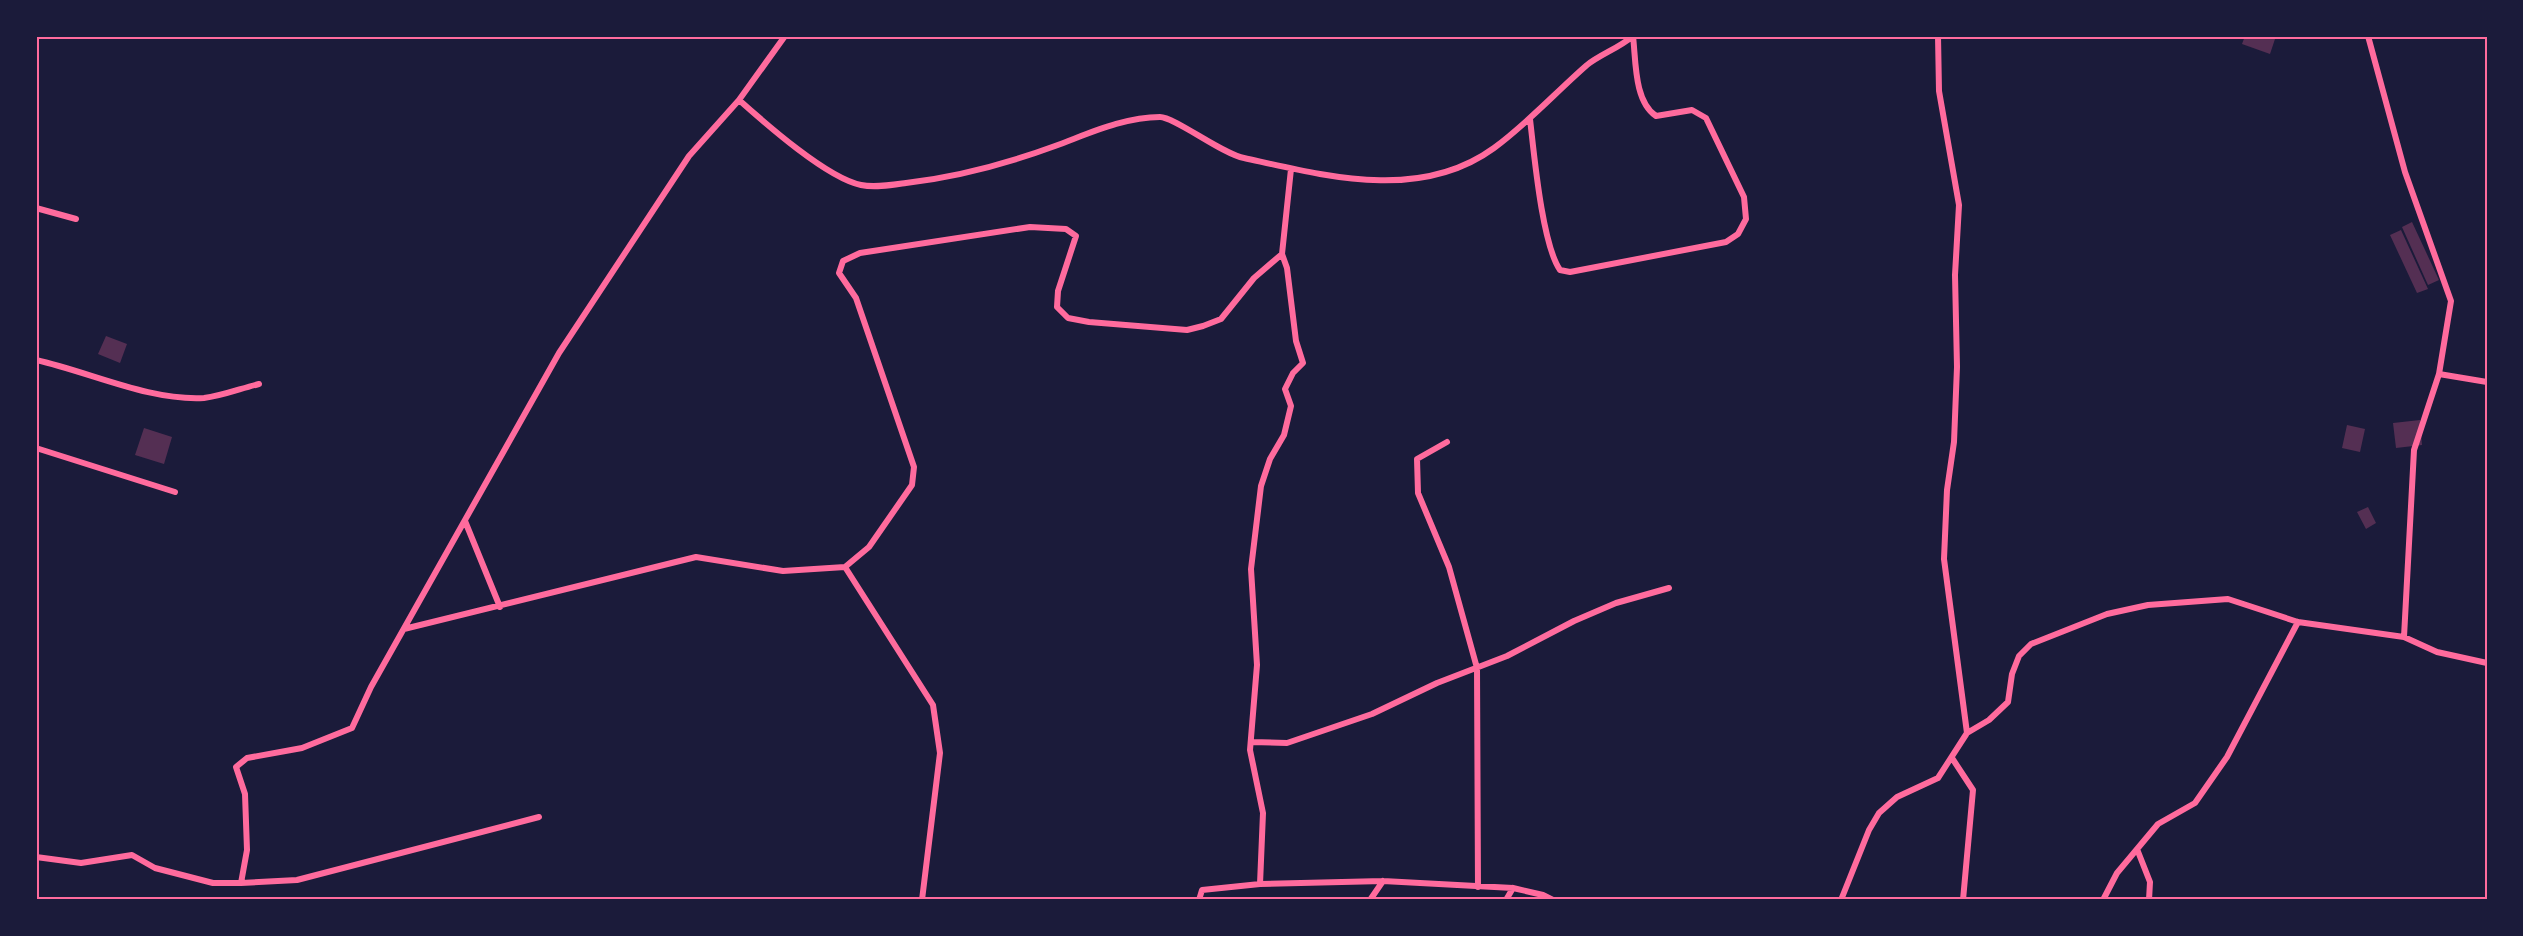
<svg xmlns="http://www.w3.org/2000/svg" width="2523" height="936" font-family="Georgia,serif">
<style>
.building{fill:#542f53}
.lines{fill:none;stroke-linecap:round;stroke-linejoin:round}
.minor{stroke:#ff6b9d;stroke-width:6}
.neatline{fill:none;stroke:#ff6b9d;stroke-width:2}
</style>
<rect width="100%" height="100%" fill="#1b1b3a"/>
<!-- building -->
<path class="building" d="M 2245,36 L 2276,36 L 2270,54 L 2242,44 Z
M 2412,222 L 2439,280 L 2428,285 L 2402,227 Z
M 2401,230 L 2428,289 L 2417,293 L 2390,235 Z
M 106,336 L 127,344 L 120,363 L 98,354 Z
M 2420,420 L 2422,445 L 2396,448 L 2393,423 Z
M 2347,425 L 2365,429 L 2360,452 L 2342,448 Z
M 144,428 L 172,437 L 164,464 L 135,455 Z
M 2368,507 L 2376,523 L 2366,529 L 2357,512 Z"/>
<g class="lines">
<!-- minor -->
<path class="minor" d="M 1938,36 L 1939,91 L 1959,205 L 1955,275 L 1957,367 L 1954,442 L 1947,490 L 1944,559 L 1967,733
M 2368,36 L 2405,172 L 2451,301 L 2439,374 L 2487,382
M 739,100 L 785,36
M 1530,119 C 1534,153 1542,244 1560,270 L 1570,272 L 1726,242 L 1738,234 L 1746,219 L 1744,197 L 1706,118 L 1692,110 L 1656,116 C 1634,101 1636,61 1633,36
M 36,208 L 76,219
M 36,360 C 90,372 149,401 204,398 C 222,396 242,388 259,384
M 1447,442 L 1417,459 L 1418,493 L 1449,567 L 1477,668 L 1478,887
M 36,448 L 175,492
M 465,521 L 500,607
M 845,567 L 933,705 L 940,753 L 922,900
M 404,629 L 696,557 L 783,571 L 845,567 L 869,547 L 912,485 L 914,467 L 856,298 L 839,273 L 843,261 L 860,253 L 1030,227 L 1066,229 L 1076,236 L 1058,291 L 1057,307 L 1068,318 L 1089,322 L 1187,330 L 1203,326 L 1221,319 L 1254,278 L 1282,254
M 2404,637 L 2414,450 L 2439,374
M 1251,742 L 1287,743 L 1372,714 L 1437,683 L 1507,656 L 1574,621 L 1616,603 L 1669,588
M 1952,758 L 1973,790 L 1963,900
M 2137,849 L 2150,882 L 2149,900
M 36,857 L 81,863 L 132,855 L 155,868 L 213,883 L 241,883 L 247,850 L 245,794 L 236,767 L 247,758 L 302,748 L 352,728 L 371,687 L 559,353 L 689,156 L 739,100 C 766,124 827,178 861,185 C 875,188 892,185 906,183 C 957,177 1006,164 1055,146 C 1088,134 1124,117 1160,117 C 1175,117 1222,154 1244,158 C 1326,176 1420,202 1494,148 C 1528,123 1556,92 1587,65 C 1601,54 1619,48 1633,36
M 241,883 L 297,880 L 539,817
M 1260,884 L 1263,813 L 1250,750 L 1257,665 L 1251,569 L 1261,486 L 1270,459 L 1284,435 L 1291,406 L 1285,389 L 1293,373 L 1303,363 L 1296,341 L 1287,268 L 1282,254 L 1291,169
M 1199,900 L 1202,890 L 1260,884 L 1383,881 L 1513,888 L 1543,895 L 1553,900
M 1370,900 L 1383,881
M 1506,900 L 1513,888
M 1841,900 L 1869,830 L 1879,813 L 1897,797 L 1938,778 L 1967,733 L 1989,720 L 2008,702 L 2012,674 L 2019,656 L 2031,644 L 2107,614 L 2148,605 L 2228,599 L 2298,622 L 2404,637 L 2437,652 L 2487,663
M 2103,900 L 2117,873 L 2158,824 L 2195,803 L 2227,757 L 2298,622"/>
</g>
<!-- border -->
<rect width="2523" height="936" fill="none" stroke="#1b1b3a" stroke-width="75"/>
<rect x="38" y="38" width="2448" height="860" class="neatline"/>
</svg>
